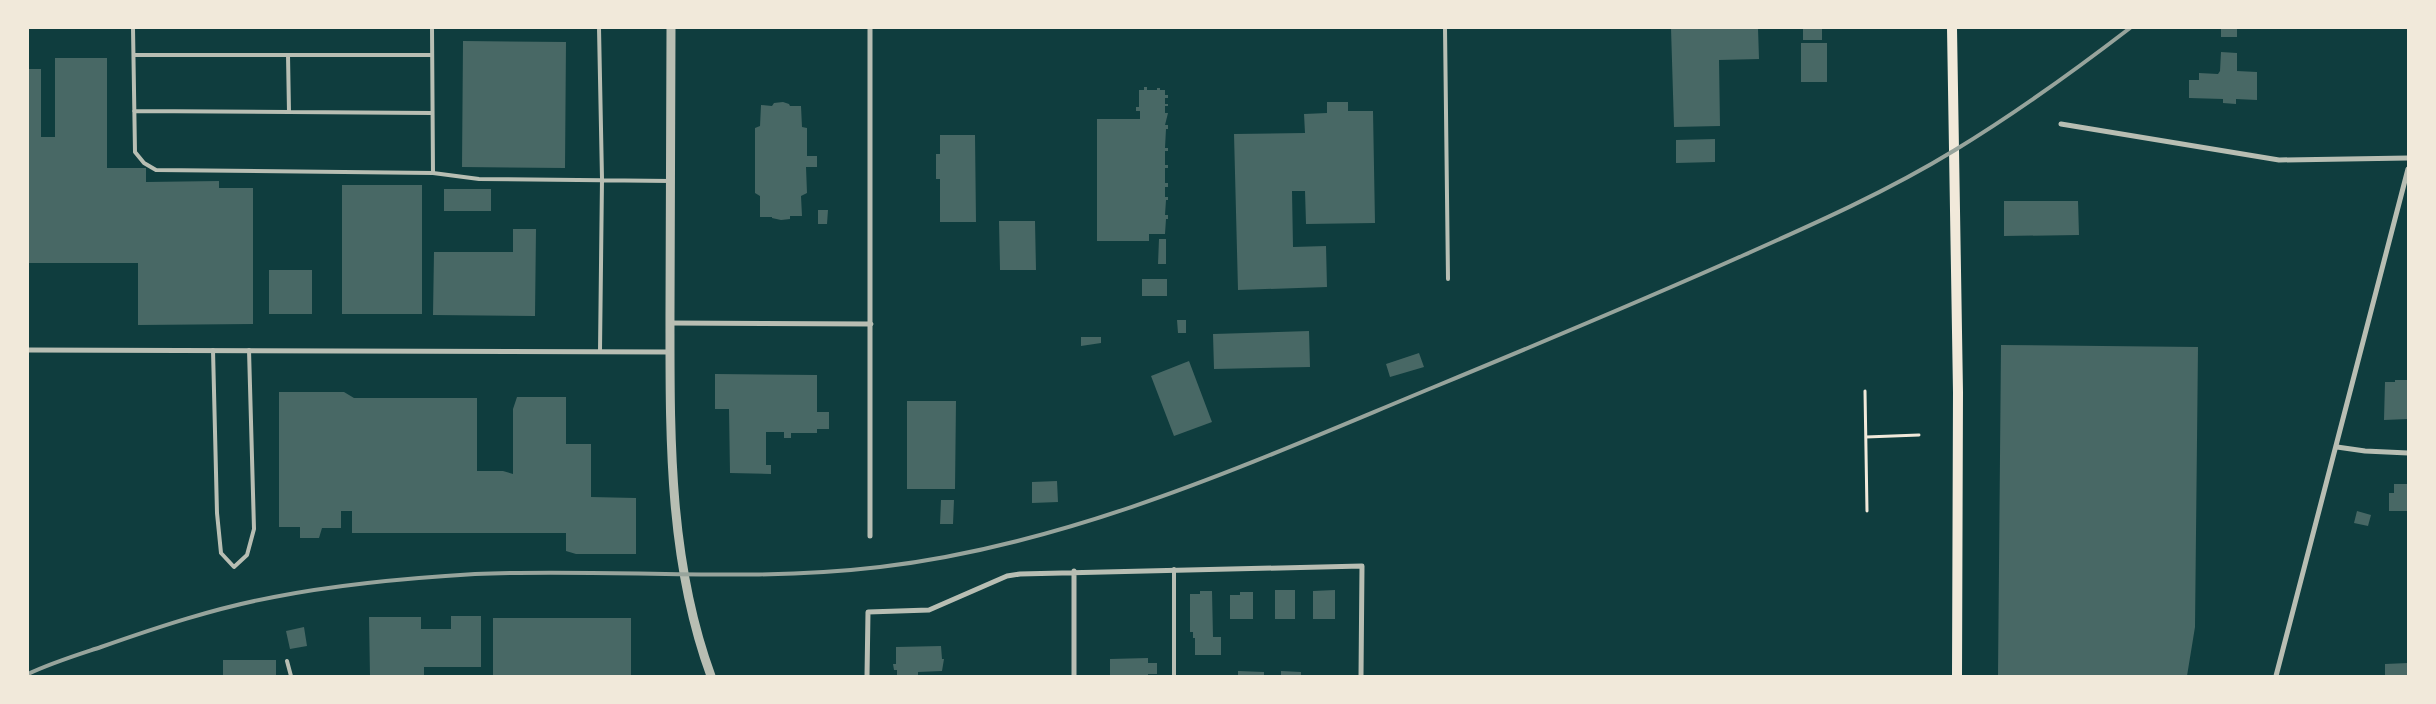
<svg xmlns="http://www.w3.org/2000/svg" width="2436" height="704" font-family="Rubik,sans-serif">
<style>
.building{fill:#486865}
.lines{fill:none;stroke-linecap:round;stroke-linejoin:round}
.path{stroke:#f1e9da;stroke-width:3}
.service{stroke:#b8beb3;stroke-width:4}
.minor{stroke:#b8beb3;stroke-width:5}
.tertiary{stroke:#b8beb3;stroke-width:9}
.secondary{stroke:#f1e9da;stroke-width:10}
.rail{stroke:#97a49c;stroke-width:4}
</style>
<rect width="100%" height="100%" fill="#0f3d3e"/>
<!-- building -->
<path class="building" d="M 1671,28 L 1758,28 L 1759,59 L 1719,60 L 1720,126 L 1674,127 Z
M 1803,28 L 1822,28 L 1822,40 L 1803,40 Z
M 2221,28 L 2237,28 L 2237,37 L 2221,37 Z
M 463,41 L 566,42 L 565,168 L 462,167 Z
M 1801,43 L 1827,43 L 1827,82 L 1801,82 Z
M 2221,52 L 2237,53 L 2237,71 L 2257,72 L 2257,100 L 2236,99 L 2236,104 L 2223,103 L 2223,99 L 2189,98 L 2189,80 L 2199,80 L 2199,73 L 2218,74 L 2220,71 Z
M 55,58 L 107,58 L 107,168 L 146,168 L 146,182 L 219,181 L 219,188 L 253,188 L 253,324 L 138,325 L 138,263 L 28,263 L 28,69 L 41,69 L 41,137 L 55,137 Z
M 1144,87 L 1147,87 L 1147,90 L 1157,90 L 1157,88 L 1160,88 L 1160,90 L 1165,90 L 1165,95 L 1168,95 L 1168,98 L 1165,98 L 1165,104 L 1168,104 L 1168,106 L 1165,106 L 1165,113 L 1168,113 L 1165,125 L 1168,125 L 1168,129 L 1166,129 L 1165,148 L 1168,148 L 1168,151 L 1165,151 L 1165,165 L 1168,165 L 1168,168 L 1165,168 L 1165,183 L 1168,183 L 1168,187 L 1165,187 L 1165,197 L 1168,197 L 1168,200 L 1166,200 L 1165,215 L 1168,215 L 1168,219 L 1166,219 L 1165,234 L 1149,234 L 1149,241 L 1097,241 L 1097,119 L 1140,119 L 1140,111 L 1136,111 L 1136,107 L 1139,107 L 1139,90 L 1144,90 Z
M 783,102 L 789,104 L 790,106 L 801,106 L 802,127 L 807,128 L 807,156 L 817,156 L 817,167 L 806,167 L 807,193 L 801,196 L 802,216 L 790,216 L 790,219 L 781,220 L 772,218 L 772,217 L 760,217 L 760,196 L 755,193 L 755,128 L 760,126 L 761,105 L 772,106 L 774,103 Z
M 1327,102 L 1348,102 L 1348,111 L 1373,111 L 1375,223 L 1306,224 L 1305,191 L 1292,191 L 1293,247 L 1326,246 L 1327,287 L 1238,290 L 1234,134 L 1305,133 L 1304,114 L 1327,113 Z
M 940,135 L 975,135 L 976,222 L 940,222 L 940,179 L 936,179 L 936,154 L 940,154 Z
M 1715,139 L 1715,162 L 1676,163 L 1676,140 Z
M 342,185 L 422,185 L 422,314 L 342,314 Z
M 444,189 L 491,189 L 491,211 L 444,211 Z
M 2004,201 L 2078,201 L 2079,235 L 2004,236 Z
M 818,210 L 828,210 L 827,224 L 818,224 Z
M 999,221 L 1035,221 L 1036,270 L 1000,270 Z
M 513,229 L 536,229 L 535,316 L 433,315 L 434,252 L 513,252 Z
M 1159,239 L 1166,239 L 1166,264 L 1158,264 Z
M 269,270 L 312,270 L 312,314 L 269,314 Z
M 1142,279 L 1167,279 L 1167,296 L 1142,296 Z
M 1177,320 L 1186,320 L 1186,333 L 1178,333 Z
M 1309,331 L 1310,367 L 1214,369 L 1213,334 Z
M 1081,337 L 1101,337 L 1101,343 L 1081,346 Z
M 2001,345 L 2198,347 L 2195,627 L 2187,676 L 1998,676 Z
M 1419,353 L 1424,367 L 1390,377 L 1386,364 Z
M 1189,361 L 1212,422 L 1174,436 L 1151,376 Z
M 715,374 L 817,375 L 817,412 L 829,412 L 829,429 L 817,429 L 817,433 L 791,433 L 791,438 L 784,438 L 784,432 L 766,432 L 766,465 L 771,465 L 771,474 L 730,473 L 729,409 L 715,409 Z
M 2395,380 L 2408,380 L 2408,419 L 2384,420 L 2385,382 L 2395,382 Z
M 279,392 L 344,392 L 354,398 L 477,398 L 477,471 L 503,471 L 513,474 L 513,409 L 517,397 L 566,397 L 566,444 L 591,444 L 591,497 L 636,498 L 636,554 L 576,554 L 566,551 L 566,533 L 352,533 L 352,511 L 341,511 L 341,528 L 322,528 L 319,538 L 300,538 L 300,527 L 279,527 Z
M 907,401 L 956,401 L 955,489 L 907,489 Z
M 1057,481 L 1058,502 L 1032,503 L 1032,482 Z
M 2394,484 L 2408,484 L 2408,511 L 2389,511 L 2389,493 L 2394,493 Z
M 941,500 L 954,500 L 953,524 L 940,524 Z
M 2357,511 L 2371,515 L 2368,526 L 2354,523 Z
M 1275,590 L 1295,590 L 1295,619 L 1275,619 Z
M 1335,590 L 1335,619 L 1313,619 L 1313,591 Z
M 1200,591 L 1212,591 L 1213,637 L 1221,637 L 1221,655 L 1195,655 L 1195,638 L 1193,638 L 1193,632 L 1190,632 L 1190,594 L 1200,594 Z
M 1240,592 L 1253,592 L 1253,619 L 1230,619 L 1230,595 L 1240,595 Z
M 451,616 L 481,616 L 481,667 L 424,667 L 424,676 L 370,676 L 369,617 L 421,617 L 421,629 L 451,629 Z
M 493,618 L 631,618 L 631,676 L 493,676 Z
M 304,627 L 307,646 L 290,649 L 286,631 Z
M 941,646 L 942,659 L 944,659 L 942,671 L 918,672 L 918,676 L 897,676 L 897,670 L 894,670 L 893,664 L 896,664 L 896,647 Z
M 1148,658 L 1148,663 L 1157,663 L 1157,674 L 1148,674 L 1148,676 L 1110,676 L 1110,659 Z
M 223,660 L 276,660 L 276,676 L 223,676 Z
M 2408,663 L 2408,676 L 2385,676 L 2385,664 Z
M 1238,671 L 1264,672 L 1264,676 L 1238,676 Z
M 1281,671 L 1301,672 L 1301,676 L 1281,676 Z"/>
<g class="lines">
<!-- path -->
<path class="path" d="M 1865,391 L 1867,511
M 1866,437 L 1919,435"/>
<!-- service -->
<path class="service" d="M 133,28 L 135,152 L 144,163 L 156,170 L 433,173 L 479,179 L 671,181
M 432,28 L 433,173
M 599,28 L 602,179 L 600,351
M 1445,28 L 1448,279
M 134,55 L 432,55
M 288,55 L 289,112
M 134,111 L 432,113
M 213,350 L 217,513 L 221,553 L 234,567 L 247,555 L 254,529 L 249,350
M 287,661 L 291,676
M 1174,676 L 1174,569"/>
<!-- minor -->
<path class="minor" d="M 2061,124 L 2279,160 L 2408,158
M 670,323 L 871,324
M 28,350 L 669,352
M 2337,447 L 2365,451 L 2408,453
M 870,536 L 870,28
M 867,676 L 868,612 L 929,610 L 1007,576 L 1020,574 L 1362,566 L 1361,676
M 1074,676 L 1074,571
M 2276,676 L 2408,169"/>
<!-- tertiary -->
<path class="tertiary" d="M 671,28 C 671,122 671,216 670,311 C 670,434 668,559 711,676"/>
<!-- secondary -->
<path class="secondary" d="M 1952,28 L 1958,392 L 1957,676"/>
<!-- rail -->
<path class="rail" d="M 28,674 C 51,663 77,655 101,647 C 158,627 215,608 274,597 C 340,584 408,578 475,574 C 610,568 745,583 880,567 C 1074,544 1255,461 1434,387 C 1538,344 1641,301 1744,255 C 1816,223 1888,191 1955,150 C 2016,113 2074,71 2130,28"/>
</g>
<!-- border -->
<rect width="2436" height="704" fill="none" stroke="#f1e9da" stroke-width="58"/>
</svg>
